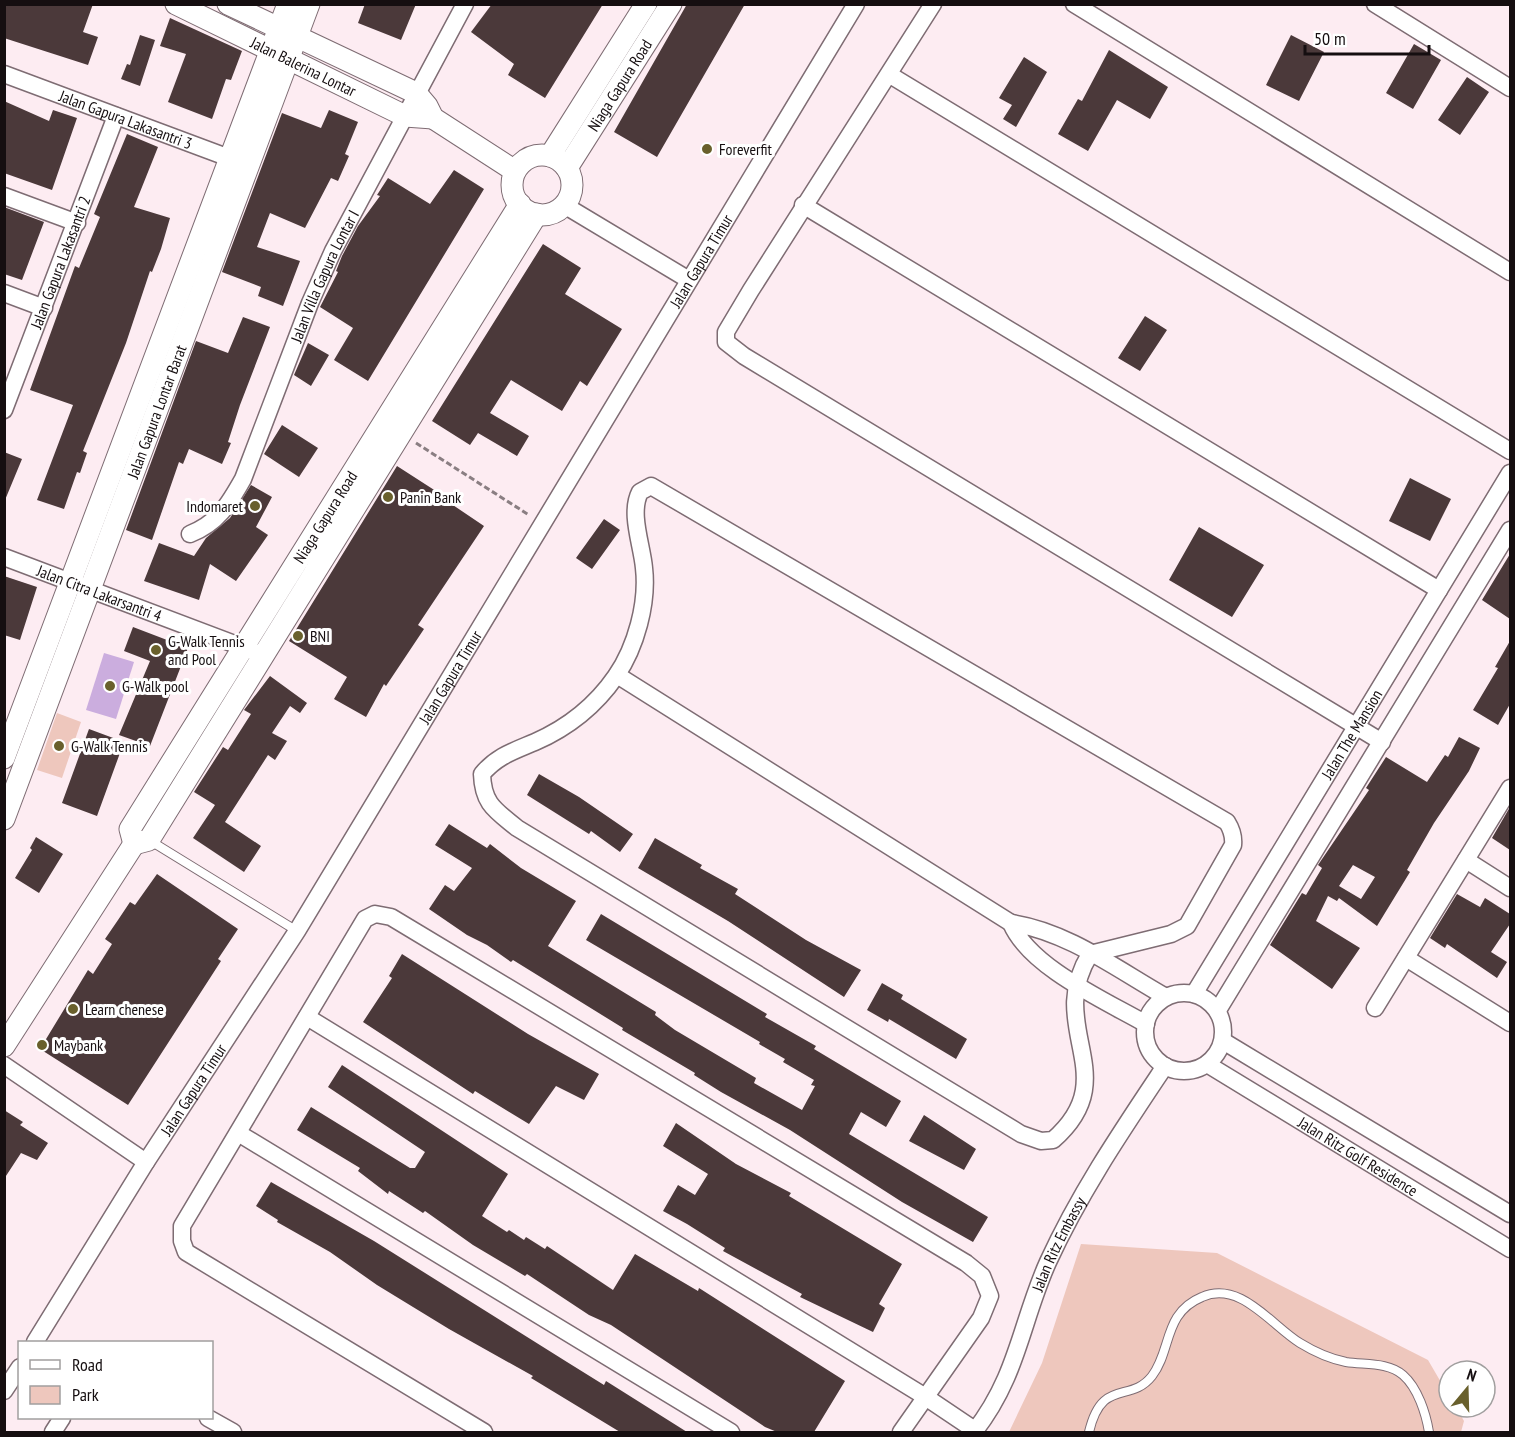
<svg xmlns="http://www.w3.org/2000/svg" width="1515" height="1437" font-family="'PT Sans Narrow',sans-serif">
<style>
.green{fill:#eec7bd}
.water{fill:#cbadde}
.building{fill:#4b393a;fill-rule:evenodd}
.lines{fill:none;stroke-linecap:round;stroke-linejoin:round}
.service-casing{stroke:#7e6c73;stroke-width:10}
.minor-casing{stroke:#7e6c73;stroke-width:19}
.tertiary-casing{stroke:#7e6c73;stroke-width:23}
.path{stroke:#8a7e82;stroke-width:3;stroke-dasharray:6 3;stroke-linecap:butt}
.service{stroke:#fff;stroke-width:8}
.minor{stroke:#fff;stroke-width:16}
.tertiary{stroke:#fff;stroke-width:21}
.poi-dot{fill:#69602c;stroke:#fff;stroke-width:2}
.labels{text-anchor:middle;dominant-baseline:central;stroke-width:6;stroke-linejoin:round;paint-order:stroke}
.street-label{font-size:16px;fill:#150e10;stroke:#fff}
.poi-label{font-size:16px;fill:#150e10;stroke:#fff;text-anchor:start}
</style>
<rect width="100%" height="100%" fill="#fdecf2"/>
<!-- green -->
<path class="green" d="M 57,713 L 81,722 L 62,778 L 37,770 Z
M 1081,1244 L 1217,1253 L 1428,1360 L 1449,1396 L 1449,1407 L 1456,1407 L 1464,1421 L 1461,1432 L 1009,1432 L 1042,1363 Z"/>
<!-- water -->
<path class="water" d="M 104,653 L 134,662 L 116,719 L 86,710 Z"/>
<!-- building -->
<path class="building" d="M 4,4 L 93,4 L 83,32 L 98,37 L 88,65 L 4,38 Z
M 365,4 L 416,4 L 401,40 L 358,23 Z
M 492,4 L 603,4 L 545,98 L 508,75 L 514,64 L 471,32 Z
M 687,4 L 745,4 L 657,157 L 614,132 Z
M 170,18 L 242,51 L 231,80 L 226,79 L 212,119 L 168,102 L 186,54 L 160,46 Z
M 140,35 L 155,40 L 140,86 L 121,79 L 127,64 L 130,65 Z
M 1291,35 L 1324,52 L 1299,101 L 1266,85 Z
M 1414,44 L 1441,60 L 1413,109 L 1386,93 Z
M 1109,50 L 1168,87 L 1150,119 L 1117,100 L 1088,151 L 1058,134 L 1078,99 L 1082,101 Z
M 1024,57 L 1047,72 L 1016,127 L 1003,119 L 1012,105 L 999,98 Z
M 1467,77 L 1489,92 L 1460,135 L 1438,120 Z
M 4,101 L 49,121 L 53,110 L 77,118 L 52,190 L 4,173 Z
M 329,110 L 358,122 L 345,154 L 349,156 L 338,181 L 331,178 L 305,228 L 270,213 L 257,247 L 300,261 L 283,306 L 258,296 L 261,287 L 222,272 L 282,113 L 321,128 Z
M 127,134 L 158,147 L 134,207 L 170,218 L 161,249 L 152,272 L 150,271 L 126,343 L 83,451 L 87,453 L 80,473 L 77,472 L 64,509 L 37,500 L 73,405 L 30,390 L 75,266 L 79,268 L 100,217 L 94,214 Z
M 454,170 L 484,189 L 368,381 L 334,360 L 353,328 L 320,307 L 338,272 L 336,271 L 342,256 L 358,226 L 380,196 L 377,195 L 388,178 L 430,204 Z
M 4,207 L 44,222 L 22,280 L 4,274 Z
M 543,244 L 581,268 L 565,294 L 622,329 L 587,386 L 580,381 L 562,411 L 511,380 L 490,413 L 529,436 L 517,456 L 478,433 L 470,445 L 432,421 Z
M 1145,316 L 1167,330 L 1140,371 L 1118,358 Z
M 243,317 L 270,327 L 240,405 L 228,442 L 231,443 L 222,464 L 189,449 L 183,464 L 179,462 L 152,540 L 126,530 L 196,341 L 228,353 Z
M 308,343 L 329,355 L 311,386 L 294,375 Z
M 282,425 L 318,448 L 299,477 L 264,454 Z
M 4,452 L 22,459 L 5,500 L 4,500 Z
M 397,466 L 442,495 L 441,497 L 484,526 L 418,625 L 424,629 L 386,686 L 384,684 L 366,717 L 334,699 L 347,677 L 289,641 Z
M 1410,478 L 1451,499 L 1430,541 L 1389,521 Z
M 251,485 L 272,497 L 256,527 L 268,535 L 236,581 L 210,564 L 199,600 L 144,581 L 159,543 L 194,556 L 206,538 L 230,518 Z
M 604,519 L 620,530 L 592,569 L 576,558 Z
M 1199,527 L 1264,565 L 1232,617 L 1169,580 Z
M 1510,554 L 1510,619 L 1482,600 Z
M 4,576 L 37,587 L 20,640 L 4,635 Z
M 133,627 L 188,648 L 150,746 L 119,735 L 150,661 L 124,651 Z
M 1510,641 L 1510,704 L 1498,725 L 1473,710 L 1498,668 L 1495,667 Z
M 270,676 L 307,703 L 300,713 L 290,706 L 272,733 L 287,741 L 275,760 L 268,755 L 225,822 L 261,846 L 244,872 L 193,838 L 215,805 L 194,792 L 223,747 L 228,750 L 251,714 L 244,710 Z
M 89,729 L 124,742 L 97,816 L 62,803 Z
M 1459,737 L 1480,748 L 1469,771 L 1434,823 L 1407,870 L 1410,872 L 1377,926 L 1339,898 L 1337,901 L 1328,896 L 1316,921 L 1360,948 L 1332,989 L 1270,945 L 1302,893 L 1306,895 L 1322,868 L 1318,865 L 1369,790 L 1366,788 L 1386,757 L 1427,782 L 1445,755 L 1448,757 ZM 1353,865 L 1375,877 L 1361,899 L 1339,886 Z
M 539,774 L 579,797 L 633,834 L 620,852 L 591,831 L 589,834 L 527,795 Z
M 1510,807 L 1510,850 L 1492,838 Z
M 449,824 L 487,848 L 490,844 L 521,868 L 576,901 L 548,946 L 656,1012 L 655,1015 L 675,1030 L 756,1078 L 754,1083 L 802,1110 L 815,1086 L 811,1085 L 814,1080 L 783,1062 L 785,1059 L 759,1044 L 760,1042 L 586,940 L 601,914 L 767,1014 L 765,1017 L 816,1046 L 814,1049 L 901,1101 L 886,1127 L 861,1112 L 849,1134 L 988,1217 L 973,1242 L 902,1202 L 790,1130 L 721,1092 L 694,1075 L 695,1073 L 622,1030 L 623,1028 L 513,960 L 511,962 L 487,945 L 467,935 L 429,909 L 445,885 L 454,891 L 472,868 L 435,845 Z
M 36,837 L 63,854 L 39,893 L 15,878 L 32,850 L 30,848 Z
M 655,838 L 702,865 L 700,868 L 738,889 L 735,894 L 806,940 L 861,970 L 844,997 L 728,921 L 638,868 Z
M 157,874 L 238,929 L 218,959 L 221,961 L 128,1105 L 40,1049 L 88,970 L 93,974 L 112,944 L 105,939 L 118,920 L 130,902 L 135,905 Z
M 1457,894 L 1480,907 L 1485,898 L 1510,914 L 1510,924 L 1491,952 L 1507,962 L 1497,978 L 1447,944 L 1445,948 L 1430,938 Z
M 402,954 L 528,1034 L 599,1074 L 584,1100 L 556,1086 L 529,1124 L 475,1091 L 473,1094 L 363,1022 L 392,978 L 389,976 Z
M 882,983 L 903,995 L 901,999 L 967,1039 L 956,1059 L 889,1019 L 888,1022 L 867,1010 Z
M 342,1065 L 508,1174 L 482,1216 L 507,1232 L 509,1230 L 524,1240 L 526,1237 L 545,1249 L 547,1246 L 613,1290 L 635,1254 L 698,1291 L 699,1288 L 845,1381 L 814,1432 L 777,1432 L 765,1427 L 611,1325 L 589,1315 L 527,1274 L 525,1276 L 473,1245 L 425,1211 L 423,1213 L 389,1191 L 388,1194 L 358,1171 L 360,1168 L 297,1130 L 311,1107 L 410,1168 L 415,1168 L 425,1152 L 328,1087 Z
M 4,1110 L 23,1122 L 20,1125 L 48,1143 L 37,1160 L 21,1153 L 4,1179 Z
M 924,1115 L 976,1149 L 964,1170 L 909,1141 Z
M 676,1123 L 736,1164 L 791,1193 L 789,1196 L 902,1264 L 879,1304 L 885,1308 L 873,1332 L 800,1297 L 802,1294 L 723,1251 L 725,1248 L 687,1224 L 663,1211 L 678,1185 L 695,1195 L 708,1174 L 663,1146 Z
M 271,1182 L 374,1241 L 567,1362 L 604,1385 L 606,1381 L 687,1432 L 620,1432 L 531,1378 L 533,1376 L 449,1329 L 377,1285 L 330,1252 L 277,1222 L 278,1220 L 256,1206 Z"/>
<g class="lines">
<defs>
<path id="service" d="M 149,840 L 297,931
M 1089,1432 C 1102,1377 1130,1404 1152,1376 C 1172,1350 1163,1313 1202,1297 C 1240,1280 1271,1325 1300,1343 C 1313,1351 1331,1359 1346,1362 C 1365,1365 1388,1362 1403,1375 C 1418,1388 1426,1414 1429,1432"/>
<g id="minor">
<path d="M 933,4 L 751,290 L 726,332 L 726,342 L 744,356 L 1382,742"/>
<path d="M 1074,4 L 1510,272"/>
<path d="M 1375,4 L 1510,88"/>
<path id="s1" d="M 4,74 L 240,162"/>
<path d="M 890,75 L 1510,451"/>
<path d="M 4,196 L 77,223"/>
<path d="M 564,205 L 689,280"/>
<path d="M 803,205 L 1439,590"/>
<path d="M 4,293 L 44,308"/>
<path id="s2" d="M 4,410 L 116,116"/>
<path d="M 651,486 L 1227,822 C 1232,830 1234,836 1233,845 L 1187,926 L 1171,934 L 1090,954 C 1044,1028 1126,1076 1053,1140 L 1041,1141 L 1021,1134 L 517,828 C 495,810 483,804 482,774 C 497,756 514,751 535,742 C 567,728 596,705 616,676 C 636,647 648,603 644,568 C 642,545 629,513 640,492 Z"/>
<path id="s3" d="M 190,534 C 218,523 229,504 243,479 L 310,303 L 333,251 L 465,4"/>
<path id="s4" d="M 4,557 L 253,651"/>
<path d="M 617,675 L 1011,923"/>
<path d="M 1466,860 L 1510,888"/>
<path d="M 1406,958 L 1510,1023"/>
<circle cx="1184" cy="1032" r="39"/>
<path id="s5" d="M 1194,994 L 1510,473"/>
<path d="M 1375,1008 L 1510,788"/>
<path d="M 1218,1010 L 1510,530"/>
<path d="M 307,1017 L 924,1396 L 976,1431"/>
<path d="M 1146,1024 C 1106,1001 1029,967 1011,923 C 1067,931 1118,970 1166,997"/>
<path d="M 1223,1041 L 1510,1214"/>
<path id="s6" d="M 1207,1064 L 1510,1249"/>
<path d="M 4,1065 L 146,1162"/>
<path d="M 238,1133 L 731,1432"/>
<path id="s7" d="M 35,1342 L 146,1162 L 297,931 L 856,4"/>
<path d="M 4,1391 L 20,1367"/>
<path d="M 208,1418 L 233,1432"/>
<path d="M 53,1432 L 62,1418"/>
<path d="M 484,1432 L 186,1252 L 182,1241 L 182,1226 L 365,919 L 375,914 L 391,917 L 966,1263 L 982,1276 L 990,1296 L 981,1318 L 901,1432"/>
<path id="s8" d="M 974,1432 C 1018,1376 1021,1322 1048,1262 C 1080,1192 1123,1129 1165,1066"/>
</g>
<g id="tertiary">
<path id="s9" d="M 176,4 L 405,116 L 433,118"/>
<path d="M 228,4 L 416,93 L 427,106 L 433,118 L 515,171"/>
<circle cx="542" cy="185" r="30"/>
<path d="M 550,156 L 646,4"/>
<path id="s10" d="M 567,168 L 671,4"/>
<path d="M 520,204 L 130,829 L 134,844 L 149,840 L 537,214"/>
<path d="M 4,758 L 288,4"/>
<path id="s11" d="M 4,819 L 309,4"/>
<path d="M 4,1046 L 134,844"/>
</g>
</defs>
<!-- service casing -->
<use href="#service" class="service-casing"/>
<!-- minor casing -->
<use href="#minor" class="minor-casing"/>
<!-- tertiary casing -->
<use href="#tertiary" class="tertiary-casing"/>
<!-- path -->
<path class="path" d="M 416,443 L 529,515"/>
<!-- service -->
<use href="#service" class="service"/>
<!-- minor -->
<use href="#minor" class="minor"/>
<!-- tertiary -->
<use href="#tertiary" class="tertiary"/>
</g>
<!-- markers -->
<g class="poi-dot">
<circle cx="707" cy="149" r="6"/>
<circle cx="388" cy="497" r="6"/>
<circle cx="255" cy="506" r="6"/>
<circle cx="298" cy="636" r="6"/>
<circle cx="156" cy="650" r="6"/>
<circle cx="110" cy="686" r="6"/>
<circle cx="59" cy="746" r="6"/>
<circle cx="73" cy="1009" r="6"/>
<circle cx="42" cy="1045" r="6"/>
</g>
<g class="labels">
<!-- street labels -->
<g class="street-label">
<text stroke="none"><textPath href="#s9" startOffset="142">Jalan Balerina Lontar</textPath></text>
<text stroke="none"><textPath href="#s10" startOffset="98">Niaga Gapura Road</textPath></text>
<text stroke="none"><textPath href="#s1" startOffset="130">Jalan Gapura Lakasantri 3</textPath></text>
<text stroke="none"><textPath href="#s7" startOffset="1270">Jalan Gapura Timur</textPath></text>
<text stroke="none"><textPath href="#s2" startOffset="158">Jalan Gapura Lakasantri 2</textPath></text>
<text stroke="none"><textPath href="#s3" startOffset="297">Jalan Villa Gapura Lontar I</textPath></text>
<text stroke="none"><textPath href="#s11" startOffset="435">Jalan Gapura Lontar Barat</textPath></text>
<text transform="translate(325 517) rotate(-58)">Niaga Gapura Road</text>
<text stroke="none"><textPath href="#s4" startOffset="102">Jalan Citra Lakarsantri 4</textPath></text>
<text stroke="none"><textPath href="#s7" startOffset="784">Jalan Gapura Timur</textPath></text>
<text stroke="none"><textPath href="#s5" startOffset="304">Jalan The Mansion</textPath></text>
<text stroke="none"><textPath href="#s7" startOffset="298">Jalan Gapura Timur</textPath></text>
<text stroke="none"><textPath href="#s6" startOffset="177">Jalan Ritz Golf Residence</textPath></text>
<text stroke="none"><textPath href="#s8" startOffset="207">Jalan Ritz Embassy</textPath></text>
</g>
<!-- poi labels -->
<g class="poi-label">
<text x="719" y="149">Foreverfit</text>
<text x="400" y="497">Panin Bank</text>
<text x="243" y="506" text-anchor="end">Indomaret</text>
<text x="310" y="636">BNI</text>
<text x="168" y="641">G-Walk Tennis<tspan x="168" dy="18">and Pool</tspan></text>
<text x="122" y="686">G-Walk pool</text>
<text x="71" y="746">G-Walk Tennis</text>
<text x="85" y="1009">Learn chenese</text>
<text x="54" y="1045">Maybank</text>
</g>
</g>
<!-- border -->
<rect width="1515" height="1437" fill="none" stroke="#150e10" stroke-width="12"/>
<!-- legend -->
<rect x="18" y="1341" width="195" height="78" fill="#ffffff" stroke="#a19f9f" stroke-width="1.5"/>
<rect x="30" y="1360" width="30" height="9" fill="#ffffff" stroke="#a19f9f" stroke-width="1.5"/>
<text x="72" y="1371" font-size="18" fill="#150e10">Road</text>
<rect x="30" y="1386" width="30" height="18" fill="#eec7bd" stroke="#a19f9f" stroke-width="1.5"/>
<text x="72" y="1401" font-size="18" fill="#150e10">Park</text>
<!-- north arrow -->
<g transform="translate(1467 1389) rotate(19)"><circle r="28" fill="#ffffff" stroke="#a19f9f" stroke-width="1.5"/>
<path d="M0-4.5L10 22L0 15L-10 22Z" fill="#69602c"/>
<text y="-9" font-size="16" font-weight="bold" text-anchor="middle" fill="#150e10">N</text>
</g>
<!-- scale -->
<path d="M1305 45v9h124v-9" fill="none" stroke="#150e10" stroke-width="3"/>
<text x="1314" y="45" font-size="18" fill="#150e10" stroke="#ffffff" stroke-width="4.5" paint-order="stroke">50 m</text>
</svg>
